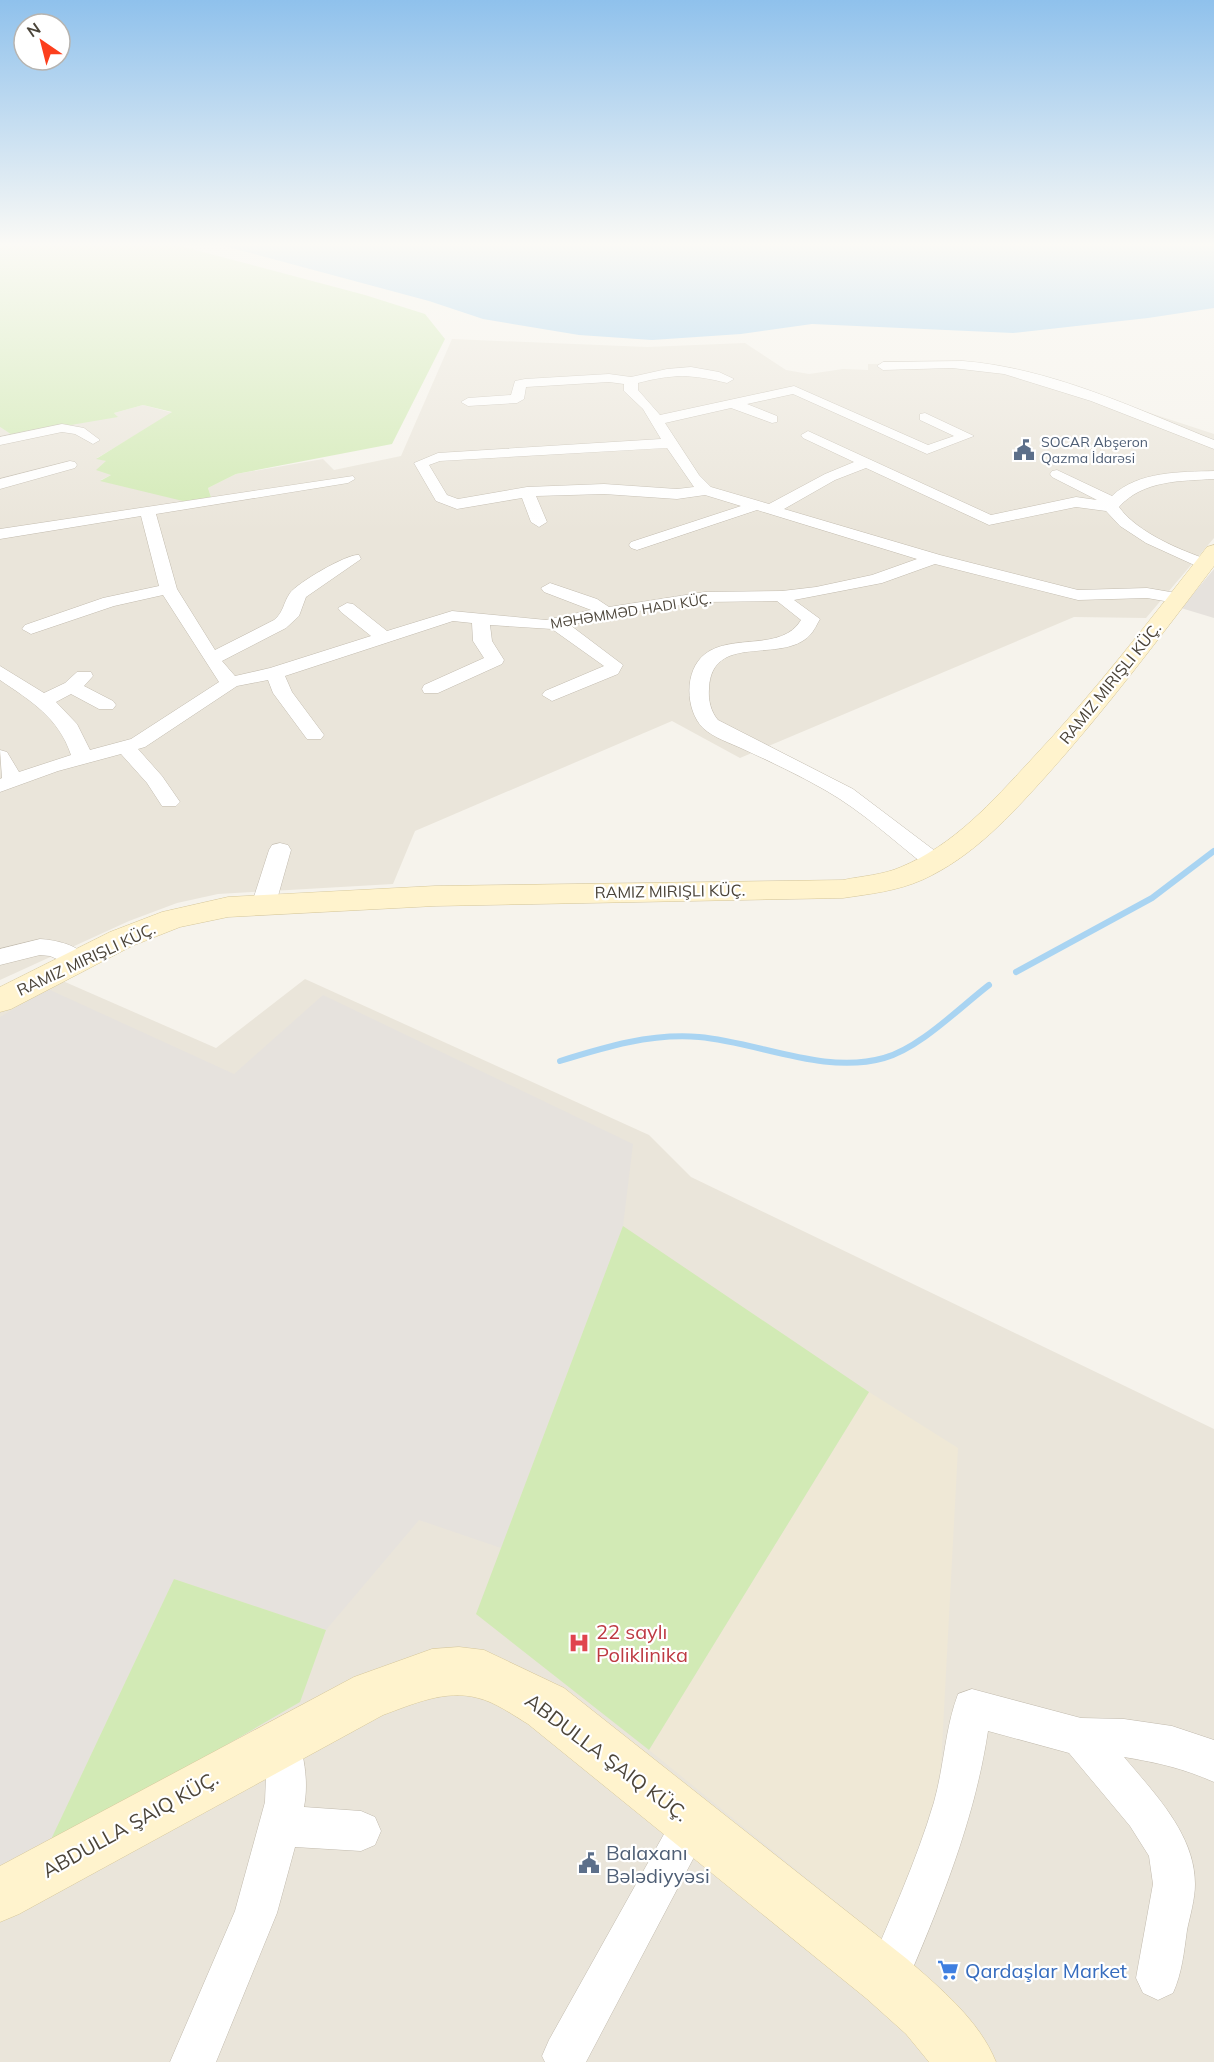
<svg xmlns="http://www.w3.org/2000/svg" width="1214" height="2062" font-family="Mulish,sans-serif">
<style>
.residential{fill:#eae5da}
.industrial{fill:#e6e2dd}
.education{fill:#efe8d6}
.green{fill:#d2eab5}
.water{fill:#a9d4f2}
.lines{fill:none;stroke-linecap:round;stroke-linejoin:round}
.stream{stroke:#a9d4f2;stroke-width:6}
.street-casing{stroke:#c2bbae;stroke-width:1}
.secondary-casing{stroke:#d6c79b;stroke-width:1}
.street{fill:#fff;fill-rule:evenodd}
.secondary{fill:#fff3cd;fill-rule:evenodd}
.labels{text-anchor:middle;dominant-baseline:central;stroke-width:4.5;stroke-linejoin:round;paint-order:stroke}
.far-service-label{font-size:14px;fill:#4e5e75;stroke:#fff;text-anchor:start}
.far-street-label{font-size:14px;fill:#4b4439;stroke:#fff}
.street-label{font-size:16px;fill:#4b4439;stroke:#fff}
.near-health-label{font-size:20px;fill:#be3a42;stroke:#fff;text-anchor:start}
.near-street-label{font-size:20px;fill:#4b4439;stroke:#fff}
.near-service-label{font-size:20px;fill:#4e5e75;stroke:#fff;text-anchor:start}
.near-shop-label{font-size:20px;fill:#366cbe;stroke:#fff;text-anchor:start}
</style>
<rect width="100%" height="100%" fill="#f6f3ec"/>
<!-- residential -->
<path class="residential" d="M 452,339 L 647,347 L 745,343 L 786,370 L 809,374 L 843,369 L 868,370 L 868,364 L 972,363 L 1034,375 L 1214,434 L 1214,538 L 1146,618 L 1074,617 L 740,758 L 672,721 L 415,831 L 393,884 L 218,894 L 177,903 L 129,921 L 0,980 L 0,427 L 12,435 L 117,416 L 114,413 L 143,405 L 173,413 L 97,458 L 106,461 L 111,475 L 101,480 L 211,497 L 208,488 L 236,474 L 323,459 L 334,470 L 401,456 Z
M 56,978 L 216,1048 L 305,979 L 649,1135 L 691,1177 L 1214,1429 L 1214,2062 L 0,2062 L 0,1011 Z"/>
<!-- industrial -->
<path class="industrial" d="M 1214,569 L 1214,618 L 1181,608 Z
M 48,989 L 234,1074 L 323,995 L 633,1144 L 623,1226 L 501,1548 L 419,1520 L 326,1630 L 174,1579 L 46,1850 L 0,1873 L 0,1017 Z"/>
<!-- education -->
<path class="education" d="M 869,1392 L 958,1448 L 938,1822 L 884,1941 L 649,1750 Z"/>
<!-- green -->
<path class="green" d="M 0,243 L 169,243 L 365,295 L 425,314 L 445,339 L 392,444 L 236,474 L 208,488 L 211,497 L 187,502 L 100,481 L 111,475 L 96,470 L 106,461 L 96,459 L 172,412 L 143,405 L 114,413 L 118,417 L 12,435 L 0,427 Z
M 623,1226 L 869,1392 L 649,1750 L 476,1614 Z
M 174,1579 L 326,1630 L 300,1702 L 46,1850 Z"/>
<!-- water -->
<path class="water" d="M 213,243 L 1214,243 L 1214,308 L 1148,318 L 1013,333 L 812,324 L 741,334 L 652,340 L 579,335 L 483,319 L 429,301 Z"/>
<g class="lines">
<!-- stream -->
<path class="stream" d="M 1016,972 L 1152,898 L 1214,851
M 560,1061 C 605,1047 651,1033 699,1037 C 758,1042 824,1075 884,1058 C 920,1048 959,1008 989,985"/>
<defs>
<path id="street" d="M 963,361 C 1051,368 1134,408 1214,440 L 1214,449 L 1091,401 L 1004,374 L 952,368 L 883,370 L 877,366 L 883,362 Z
M 691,367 L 719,372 L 734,379 L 727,383 C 692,374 672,374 638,383 L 638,390 L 660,415 L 794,386 L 928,445 L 954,436 L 920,420 L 920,414 L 925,413 L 974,436 L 927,454 L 793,394 L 747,404 L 777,416 L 777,422 L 772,423 L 731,408 L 665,423 L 699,475 L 711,487 L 769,504 L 825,474 L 854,462 L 803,438 L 801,435 L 808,431 L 991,515 L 1076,497 L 1097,500 L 1052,477 L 1050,474 L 1052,471 L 1057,470 L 1112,496 C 1138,471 1181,472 1214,471 L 1214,479 C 1181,481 1143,480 1119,507 C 1138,533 1180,550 1209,560 L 1211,564 L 1209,568 L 1203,569 L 1146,543 L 1120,526 L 1106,511 L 1076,507 L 989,525 L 866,468 L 835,480 L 784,509 L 940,555 L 1078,590 L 1147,588 L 1182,594 L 1185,598 L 1176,603 L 1147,598 L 1078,600 L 935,564 L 882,583 L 794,600 L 820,619 C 817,624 814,631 810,635 C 782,665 711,631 709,689 C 708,700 711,712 718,720 L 853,789 L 943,857 L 946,862 L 943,867 L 927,867 C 894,841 862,811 825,790 C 799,775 771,762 743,749 C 730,743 714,738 703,728 C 685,710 684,670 705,654 C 732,633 782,652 801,620 L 777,601 L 705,602 L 638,611 L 570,625 L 623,665 L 618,674 L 552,701 L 542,695 L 545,691 L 604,666 L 552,629 L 490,625 L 492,641 L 504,660 L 502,664 L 438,693 L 424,693 L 422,689 L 424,685 L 484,658 L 473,641 L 472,623 L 453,621 L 285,676 L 292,692 L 324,735 L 321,739 L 307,739 L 273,693 L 268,680 L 237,686 L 145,747 L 138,749 L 162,776 L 180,802 L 176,806 L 162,806 L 147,783 L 121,754 L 58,771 L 0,792 L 0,779 L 2,778 L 0,750 L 7,752 L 19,772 L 71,755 C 59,718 31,701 0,680 L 0,666 L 44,693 L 65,683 L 77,672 L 91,672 L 93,676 L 84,686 L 113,701 L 116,705 L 113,709 L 99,709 L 71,694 L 56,702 L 77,724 L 90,750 L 131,739 L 219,682 L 163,595 L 114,606 L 31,634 L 22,629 L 25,625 L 103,598 L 159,586 L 141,516 L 0,539 L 0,529 L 353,476 L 355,479 L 348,483 L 156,514 L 177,589 L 215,650 L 274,620 C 284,612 283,603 290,593 C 297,583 348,553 359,555 L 361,559 L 306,597 L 299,616 L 286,628 L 222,661 L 235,676 L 270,668 L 371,636 L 341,612 L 338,608 L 347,603 L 353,604 L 387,631 L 452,611 L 546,620 L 591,610 L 544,592 L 541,588 L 550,583 L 597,599 L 609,607 L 705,592 L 782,591 L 816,587 L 872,575 L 917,559 L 757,510 L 637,550 L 631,548 L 629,545 L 631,542 L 741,506 L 705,495 L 677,499 L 604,494 L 536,496 L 547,522 L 539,527 L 531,522 L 522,498 L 457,509 L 436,501 L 414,463 L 438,453 L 661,439 L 643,409 L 624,391 L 624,384 L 609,382 L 526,387 L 524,399 L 517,403 L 468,406 L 461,402 L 468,398 L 511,395 L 515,381 L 525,379 L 609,374 L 631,377 L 667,369 ZM 667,448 L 694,487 L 677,489 L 604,484 L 527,487 L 458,499 L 447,495 L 429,465 L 440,461 Z
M 62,424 L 84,428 L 100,440 L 93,444 L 75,434 L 62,432 L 0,445 L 0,437 Z
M 70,461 L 75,462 L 77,465 L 75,468 L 0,489 L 0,479 Z
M 280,843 L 288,845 L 291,850 L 276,903 L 272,908 L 264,911 L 256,908 L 252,903 L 269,850 L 272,845 Z
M 40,939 C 56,940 80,945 89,960 L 86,966 L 77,968 L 50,956 L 40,955 L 0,965 L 0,949 Z
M 972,1689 L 1081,1718 L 1124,1719 L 1172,1726 L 1214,1740 L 1214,1782 C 1182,1768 1159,1763 1124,1757 C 1154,1793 1195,1834 1195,1884 C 1195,1899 1190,1916 1187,1930 C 1184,1952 1182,1973 1173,1993 L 1158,2000 L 1143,1993 L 1136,1978 L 1153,1884 L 1149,1856 L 1130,1826 L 1069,1753 L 988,1731 C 974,1824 938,1909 902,1994 L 887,2001 L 872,1994 L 865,1979 C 889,1920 916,1863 934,1802 C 944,1767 945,1728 958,1694 Z
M 280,1721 L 294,1727 C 304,1752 309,1781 304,1807 L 361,1811 L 375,1817 L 381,1831 L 375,1845 L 361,1851 L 295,1847 L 277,1913 L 216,2062 L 170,2062 L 235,1911 L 265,1802 L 266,1775 L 260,1741 L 266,1727 Z
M 692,1803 L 706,1809 L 712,1823 L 586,2062 L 545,2062 L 542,2056 L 549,2040 L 678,1809 Z"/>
<path id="secondary" d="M 1214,545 L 1214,566 C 1160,637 1107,708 1047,775 C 1010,816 973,857 922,880 C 897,891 870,894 843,898 L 435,906 L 228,917 L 180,927 L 132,946 L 11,1009 L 0,1012 L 0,987 L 110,932 L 162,912 L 228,897 L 435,886 L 843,880 C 862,876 883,875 901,867 C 954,845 992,802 1030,761 C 1094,693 1150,620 1207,547 Z
M 459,1647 L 484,1650 L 564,1688 L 907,1959 C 941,1989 979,2020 996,2062 L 929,2062 L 906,2034 L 867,1999 L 528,1724 C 513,1715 495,1702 478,1698 C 446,1689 413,1704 383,1715 L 19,1914 L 0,1922 L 0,1866 L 354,1677 L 432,1649 Z"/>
</defs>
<!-- street casing -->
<use href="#street" class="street-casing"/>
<!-- secondary casing -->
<use href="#secondary" class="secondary-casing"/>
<!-- street -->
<use href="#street" class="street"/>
<!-- secondary -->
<use href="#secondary" class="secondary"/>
</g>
<!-- sky -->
<linearGradient id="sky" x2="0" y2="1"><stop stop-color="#8fc1ec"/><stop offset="0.46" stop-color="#fbfaf6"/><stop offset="1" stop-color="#fbfaf6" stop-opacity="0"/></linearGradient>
<rect width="1214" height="532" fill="url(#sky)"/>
<!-- icons -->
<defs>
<symbol id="civic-bare" viewBox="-9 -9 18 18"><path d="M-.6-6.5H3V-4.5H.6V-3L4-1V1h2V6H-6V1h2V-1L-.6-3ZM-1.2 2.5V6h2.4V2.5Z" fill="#5c6f8a" stroke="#fff" stroke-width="2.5" paint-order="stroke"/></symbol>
<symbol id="hospital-bare" viewBox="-9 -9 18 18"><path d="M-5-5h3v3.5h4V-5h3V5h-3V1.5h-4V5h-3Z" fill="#e0444e" stroke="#fff" stroke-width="2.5" paint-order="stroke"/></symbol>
<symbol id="supermarket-bare" viewBox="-9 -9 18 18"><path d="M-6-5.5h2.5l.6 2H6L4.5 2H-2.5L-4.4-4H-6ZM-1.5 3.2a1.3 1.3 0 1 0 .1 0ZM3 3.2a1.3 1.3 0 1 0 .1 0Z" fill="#3f7fe0" stroke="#fff" stroke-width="2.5" paint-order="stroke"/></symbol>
</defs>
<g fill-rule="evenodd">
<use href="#civic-bare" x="1009" y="435" width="30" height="30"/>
<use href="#hospital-bare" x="564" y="1628" width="30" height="30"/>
<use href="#civic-bare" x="574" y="1848" width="30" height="30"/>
<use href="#supermarket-bare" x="933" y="1955" width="30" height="30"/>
</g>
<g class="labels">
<!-- far-service labels -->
<g class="far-service-label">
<text x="1041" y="442">SOCAR Abşeron<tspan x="1041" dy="16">Qazma İdarəsi</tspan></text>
</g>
<!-- far-street labels -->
<g class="far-street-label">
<text transform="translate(631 611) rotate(-9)">MƏHƏMMƏD HADI KÜÇ.</text>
</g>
<!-- street labels -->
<g class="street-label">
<text transform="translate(1110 683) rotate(-51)">RAMIZ MIRIŞLI KÜÇ.</text>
<text transform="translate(670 891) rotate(-1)">RAMIZ MIRIŞLI KÜÇ.</text>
<text transform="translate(86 959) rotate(-25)">RAMIZ MIRIŞLI KÜÇ.</text>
</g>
<!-- near-health labels -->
<g class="near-health-label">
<text x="596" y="1631">22 saylı<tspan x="596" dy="23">Poliklinika</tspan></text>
</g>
<!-- near-street labels -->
<g class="near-street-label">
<text transform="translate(607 1757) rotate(37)">ABDULLA ŞAIQ KÜÇ.</text>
<text transform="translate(130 1824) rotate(-29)">ABDULLA ŞAIQ KÜÇ.</text>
</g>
<!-- near-service labels -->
<g class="near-service-label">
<text x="606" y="1852">Balaxanı<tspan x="606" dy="23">Bələdiyyəsi</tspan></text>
</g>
<!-- near-shop labels -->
<g class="near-shop-label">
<text x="965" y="1970">Qardaşlar Market</text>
</g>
</g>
<!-- north arrow -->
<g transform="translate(42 42) rotate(325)"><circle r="28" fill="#ffffff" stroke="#b7b4b0" stroke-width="1.5"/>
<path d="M0-4.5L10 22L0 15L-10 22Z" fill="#fc3f1d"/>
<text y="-9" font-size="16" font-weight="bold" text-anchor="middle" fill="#4b4439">N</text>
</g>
</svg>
